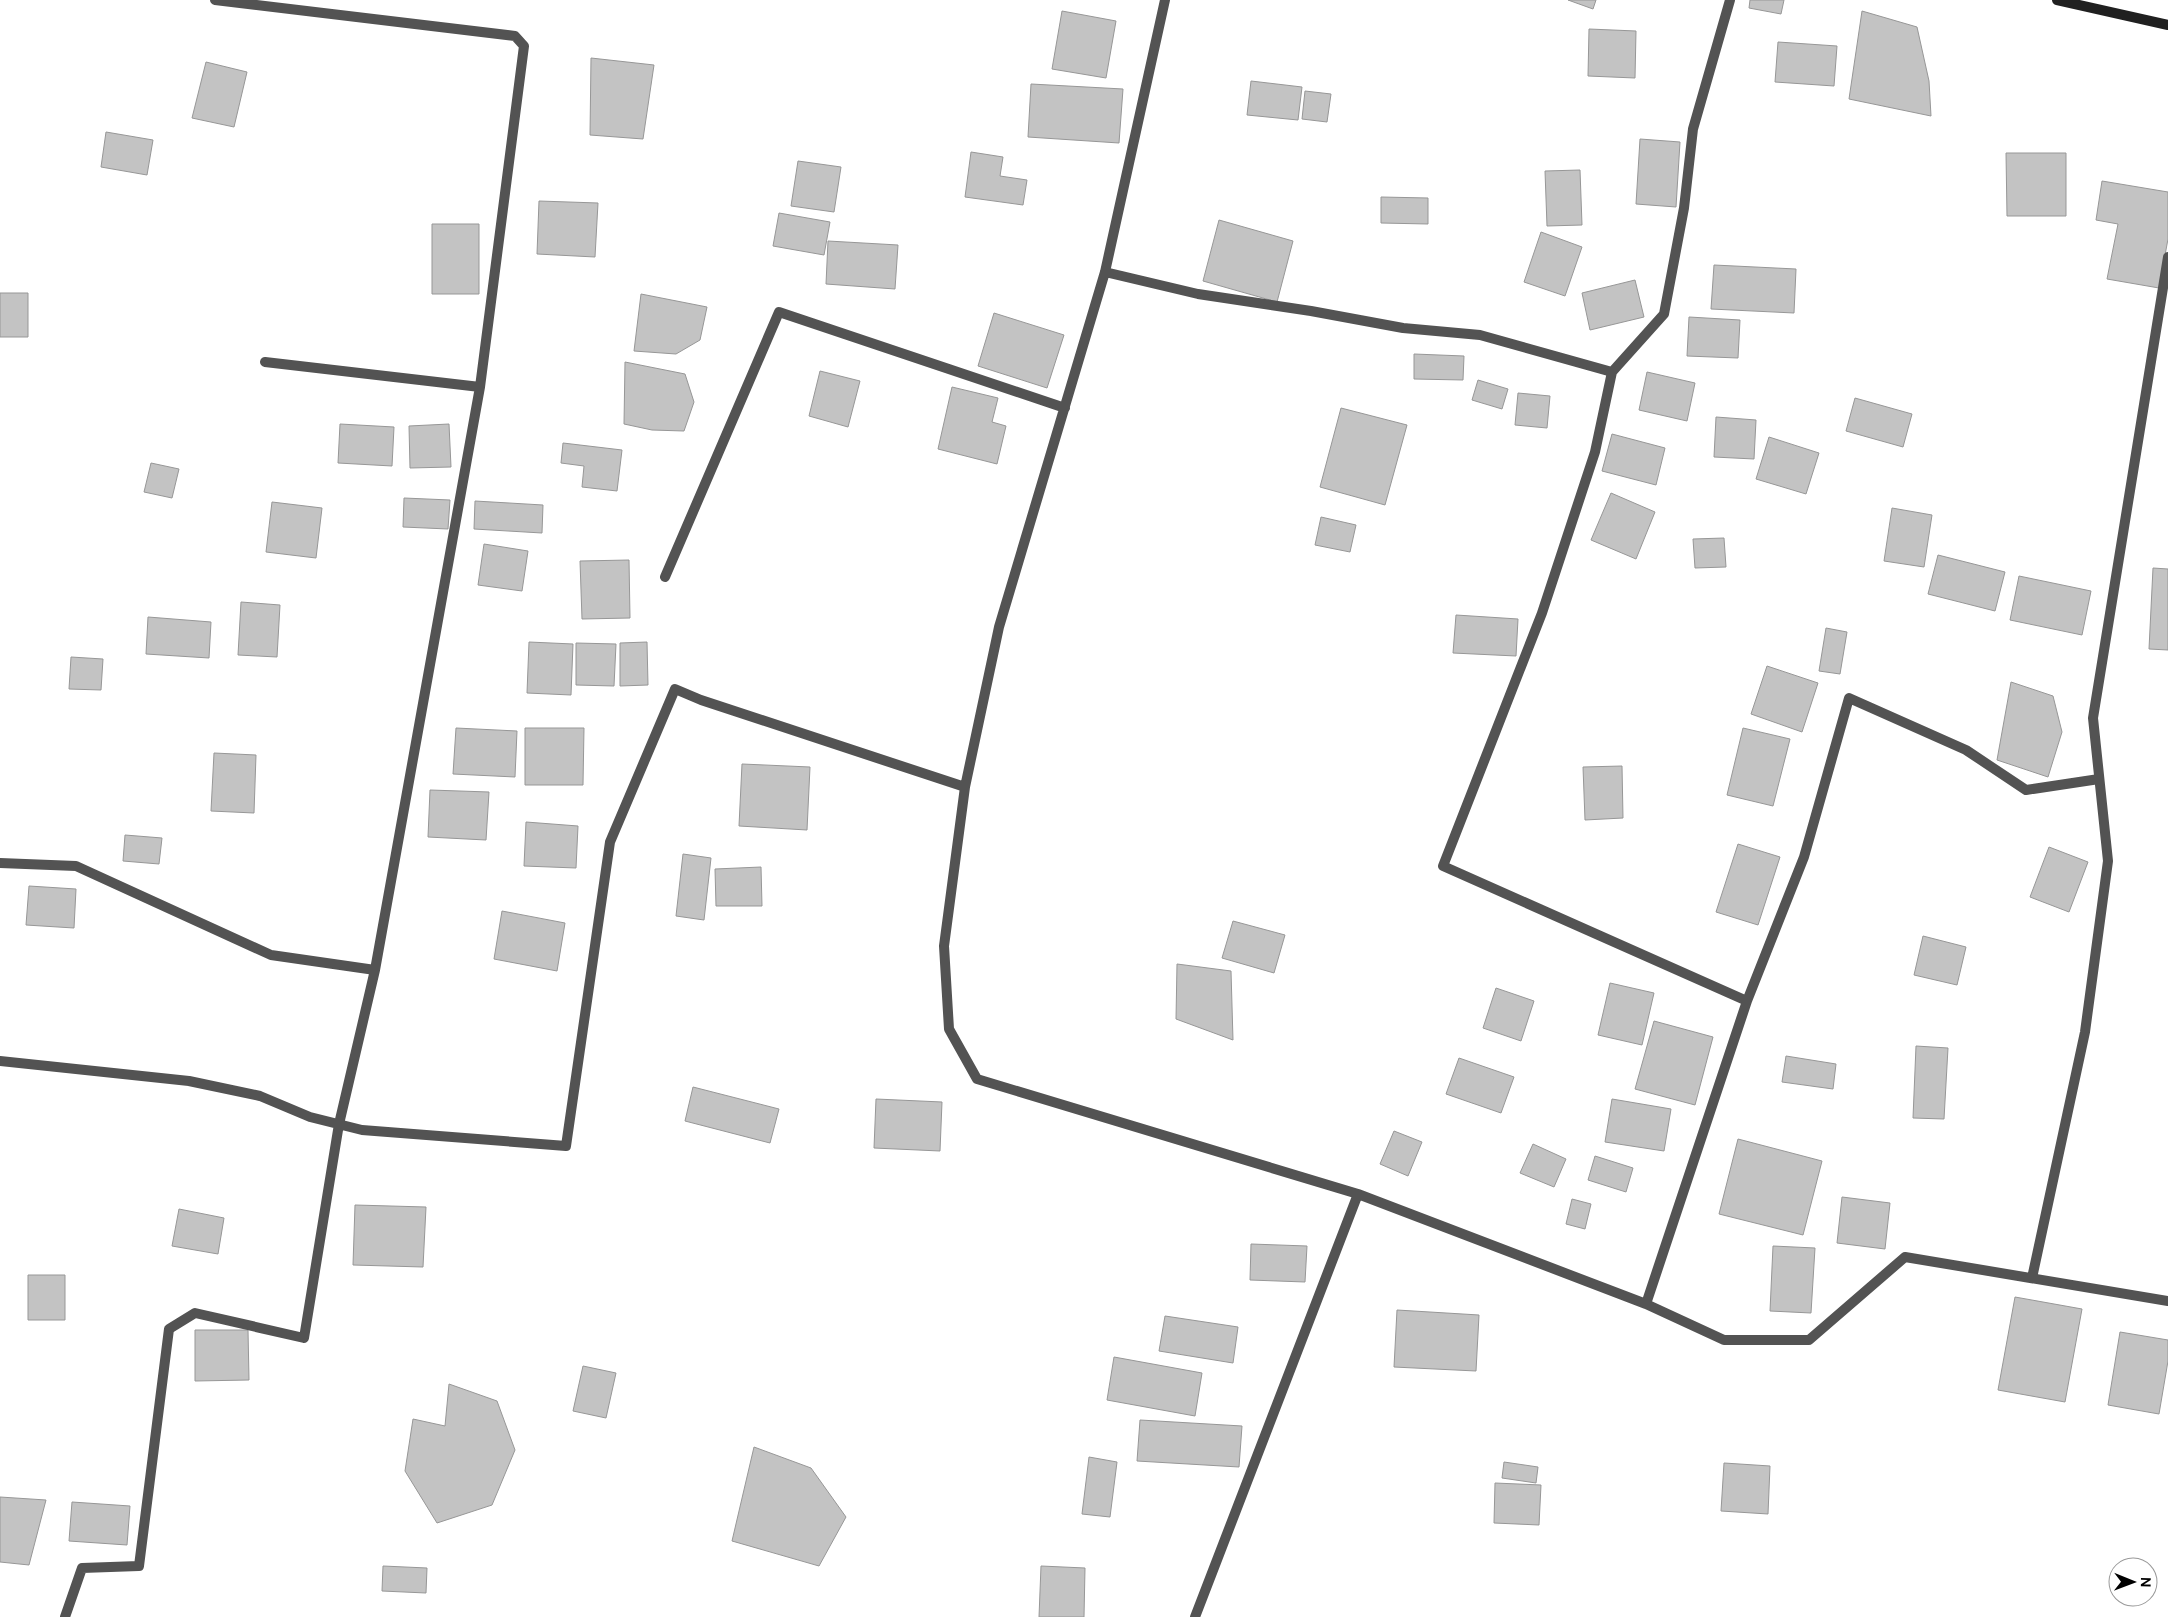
<svg xmlns="http://www.w3.org/2000/svg" width="2168" height="1617" font-family="'DM Sans',sans-serif">
<style>
.building{fill:#c3c3c3;stroke:#979797}
.lines{fill:none;stroke-linecap:round;stroke-linejoin:round}
.minor{stroke:#535353;stroke-width:10}
.secondary{stroke:#202020;stroke-width:10}
</style>
<rect width="100%" height="100%" fill="#fff"/>
<!-- building -->
<path class="building" d="M 1568,0 L 1596,0 L 1593,9 Z
M 1750,0 L 1784,0 L 1781,14 L 1749,8 Z
M 1062,11 L 1116,21 L 1106,78 L 1052,69 Z
M 1862,11 L 1917,27 L 1929,81 L 1931,116 L 1849,99 Z
M 1589,29 L 1636,31 L 1635,78 L 1588,76 Z
M 1778,42 L 1837,46 L 1834,86 L 1775,82 Z
M 591,58 L 654,65 L 643,139 L 590,135 Z
M 206,62 L 247,72 L 234,127 L 192,118 Z
M 1251,81 L 1302,87 L 1298,120 L 1247,115 Z
M 1031,84 L 1123,89 L 1119,143 L 1028,137 Z
M 1305,91 L 1331,94 L 1327,122 L 1302,119 Z
M 106,132 L 153,140 L 147,175 L 101,167 Z
M 1640,139 L 1680,142 L 1676,207 L 1636,204 Z
M 971,152 L 1003,157 L 1000,176 L 1027,180 L 1023,205 L 965,197 Z
M 2006,153 L 2066,153 L 2066,216 L 2007,216 Z
M 798,161 L 841,167 L 834,212 L 791,206 Z
M 1580,170 L 1582,225 L 1547,226 L 1545,171 Z
M 2102,181 L 2168,192 L 2168,239 L 2159,288 L 2107,279 L 2118,224 L 2096,220 Z
M 1381,197 L 1428,198 L 1428,224 L 1381,223 Z
M 539,201 L 598,203 L 595,257 L 537,254 Z
M 779,213 L 830,222 L 824,255 L 773,246 Z
M 1219,220 L 1293,241 L 1277,302 L 1203,281 Z
M 432,224 L 479,224 L 479,294 L 432,294 Z
M 1541,232 L 1582,247 L 1565,296 L 1524,282 Z
M 828,241 L 898,245 L 895,289 L 826,284 Z
M 1714,265 L 1796,269 L 1794,313 L 1711,309 Z
M 1635,280 L 1644,317 L 1590,330 L 1582,293 Z
M 0,293 L 28,293 L 28,337 L 0,337 Z
M 641,294 L 707,307 L 700,340 L 676,354 L 634,351 Z
M 994,313 L 1064,335 L 1047,388 L 978,366 Z
M 1689,317 L 1740,320 L 1738,358 L 1687,356 Z
M 1414,354 L 1464,356 L 1463,380 L 1414,379 Z
M 625,362 L 685,374 L 694,402 L 684,431 L 652,430 L 624,424 Z
M 820,371 L 860,381 L 848,427 L 809,416 Z
M 1647,372 L 1695,383 L 1687,421 L 1639,410 Z
M 1478,380 L 1508,389 L 1502,409 L 1472,400 Z
M 952,387 L 998,398 L 992,422 L 1006,426 L 997,464 L 938,449 Z
M 1518,393 L 1550,396 L 1547,428 L 1515,425 Z
M 1855,398 L 1912,414 L 1903,447 L 1846,431 Z
M 1341,408 L 1407,425 L 1385,505 L 1320,487 Z
M 1716,417 L 1756,420 L 1754,459 L 1714,457 Z
M 340,424 L 394,427 L 392,466 L 338,463 Z
M 449,424 L 451,467 L 410,468 L 409,426 Z
M 1612,434 L 1665,448 L 1656,485 L 1602,471 Z
M 1769,437 L 1819,453 L 1806,494 L 1756,479 Z
M 563,443 L 622,450 L 617,491 L 582,487 L 584,466 L 561,463 Z
M 151,463 L 179,469 L 172,498 L 144,492 Z
M 1611,493 L 1655,512 L 1636,559 L 1591,540 Z
M 404,498 L 450,500 L 448,529 L 403,527 Z
M 475,501 L 543,505 L 542,533 L 474,529 Z
M 272,502 L 322,508 L 316,558 L 266,552 Z
M 1892,508 L 1932,515 L 1924,567 L 1884,561 Z
M 1321,517 L 1356,525 L 1350,552 L 1315,545 Z
M 1724,538 L 1726,567 L 1695,568 L 1693,539 Z
M 484,544 L 528,551 L 522,591 L 478,585 Z
M 1938,555 L 2005,572 L 1995,611 L 1928,594 Z
M 629,560 L 630,618 L 582,619 L 580,561 Z
M 2153,568 L 2168,569 L 2168,650 L 2149,649 Z
M 2019,576 L 2091,591 L 2082,635 L 2010,620 Z
M 241,602 L 280,605 L 277,657 L 238,655 Z
M 1456,615 L 1518,619 L 1516,656 L 1453,653 Z
M 148,617 L 211,622 L 209,658 L 146,654 Z
M 1826,628 L 1847,632 L 1840,674 L 1819,671 Z
M 529,642 L 573,644 L 571,695 L 527,693 Z
M 647,642 L 648,685 L 620,686 L 620,643 Z
M 576,643 L 616,644 L 614,686 L 576,685 Z
M 71,657 L 103,659 L 101,690 L 69,689 Z
M 1767,666 L 1818,683 L 1802,732 L 1751,714 Z
M 2011,682 L 2053,696 L 2062,732 L 2048,777 L 1997,760 Z
M 456,728 L 517,731 L 515,777 L 453,774 Z
M 525,728 L 584,728 L 583,785 L 525,785 Z
M 1743,728 L 1790,739 L 1773,806 L 1727,795 Z
M 214,753 L 256,755 L 254,813 L 211,811 Z
M 742,764 L 810,767 L 807,830 L 739,826 Z
M 1622,766 L 1623,818 L 1585,820 L 1583,767 Z
M 430,790 L 489,792 L 486,840 L 428,837 Z
M 526,822 L 578,826 L 576,868 L 524,866 Z
M 125,835 L 162,838 L 159,864 L 123,861 Z
M 1738,844 L 1780,857 L 1758,925 L 1716,912 Z
M 2049,847 L 2088,862 L 2069,912 L 2030,897 Z
M 683,854 L 711,858 L 704,920 L 676,916 Z
M 761,867 L 762,906 L 716,906 L 715,869 Z
M 29,886 L 76,889 L 74,928 L 26,925 Z
M 502,911 L 565,923 L 557,971 L 494,959 Z
M 1233,921 L 1285,935 L 1274,973 L 1222,958 Z
M 1923,936 L 1966,947 L 1957,985 L 1914,975 Z
M 1177,964 L 1231,971 L 1233,1040 L 1176,1019 Z
M 1610,983 L 1654,993 L 1642,1045 L 1598,1035 Z
M 1496,988 L 1534,1001 L 1521,1041 L 1483,1028 Z
M 1654,1021 L 1713,1037 L 1695,1105 L 1635,1089 Z
M 1916,1046 L 1948,1048 L 1944,1119 L 1913,1118 Z
M 1786,1056 L 1836,1064 L 1833,1089 L 1782,1082 Z
M 1459,1058 L 1514,1077 L 1501,1113 L 1446,1094 Z
M 693,1087 L 779,1109 L 770,1143 L 685,1121 Z
M 876,1099 L 942,1102 L 940,1151 L 874,1148 Z
M 1612,1099 L 1671,1109 L 1664,1151 L 1605,1142 Z
M 1394,1131 L 1422,1142 L 1408,1176 L 1380,1164 Z
M 1738,1139 L 1822,1161 L 1803,1235 L 1719,1214 Z
M 1533,1144 L 1566,1159 L 1554,1187 L 1520,1173 Z
M 1595,1156 L 1633,1168 L 1626,1192 L 1588,1180 Z
M 1842,1197 L 1890,1203 L 1885,1249 L 1837,1243 Z
M 1572,1199 L 1591,1204 L 1585,1229 L 1566,1224 Z
M 355,1205 L 426,1207 L 423,1267 L 353,1265 Z
M 179,1209 L 224,1218 L 218,1254 L 172,1246 Z
M 1251,1244 L 1307,1246 L 1305,1282 L 1250,1280 Z
M 1773,1246 L 1815,1248 L 1811,1313 L 1770,1311 Z
M 28,1275 L 65,1275 L 65,1320 L 28,1320 Z
M 2015,1297 L 2082,1309 L 2065,1402 L 1998,1390 Z
M 1397,1310 L 1479,1315 L 1476,1371 L 1394,1367 Z
M 1165,1316 L 1238,1327 L 1233,1363 L 1159,1351 Z
M 195,1330 L 248,1330 L 249,1380 L 195,1381 Z
M 2120,1332 L 2168,1340 L 2168,1361 L 2159,1414 L 2108,1405 Z
M 1114,1357 L 1202,1373 L 1195,1416 L 1107,1400 Z
M 583,1366 L 616,1373 L 606,1418 L 573,1411 Z
M 449,1384 L 497,1401 L 515,1450 L 492,1505 L 437,1523 L 405,1471 L 413,1419 L 445,1426 Z
M 1140,1420 L 1242,1426 L 1239,1467 L 1137,1461 Z
M 754,1447 L 811,1468 L 846,1517 L 819,1566 L 732,1541 Z
M 1089,1457 L 1117,1462 L 1110,1517 L 1082,1514 Z
M 1504,1462 L 1538,1467 L 1536,1483 L 1502,1478 Z
M 1724,1463 L 1770,1466 L 1768,1514 L 1721,1511 Z
M 1495,1483 L 1541,1485 L 1539,1525 L 1494,1523 Z
M 0,1497 L 46,1500 L 29,1565 L 0,1562 Z
M 72,1502 L 130,1506 L 127,1545 L 69,1541 Z
M 383,1566 L 427,1568 L 426,1593 L 382,1591 Z
M 1041,1566 L 1085,1568 L 1084,1617 L 1039,1617 Z"/>
<g class="lines">
<!-- minor -->
<path class="minor" d="M 215,0 L 515,36 L 524,46 L 480,387 L 375,970
M 1165,0 L 1105,272 L 999,627 L 965,787 L 944,946 L 949,1029 L 977,1079 L 1358,1194
M 1105,272 L 1198,294 L 1311,311 L 1403,328 L 1480,335 L 1612,372
M 265,362 L 480,387
M 665,577 L 779,312 L 1065,408
M 0,863 L 76,866 L 271,955 L 375,970 L 339,1124 L 304,1338 L 195,1313 L 169,1329 L 139,1566 L 82,1568 L 65,1617
M 1747,1001 L 1804,857 L 1849,698 L 1966,750 L 2026,790 L 2099,779
M 0,1061 L 189,1081 L 260,1096 L 310,1117 L 362,1130 L 566,1146 L 610,842 L 675,689 L 701,700 L 965,787
M 2032,1278 L 2085,1032 L 2108,861 L 2093,718 L 2168,257
M 1646,1304 L 1724,1340 L 1809,1340 L 1905,1257 L 2168,1301
M 1195,1617 L 1358,1194 L 1646,1304 L 1747,1001 L 1443,866 L 1542,613 L 1595,452 L 1612,372 L 1664,314 L 1684,208 L 1693,129 L 1730,0"/>
<!-- secondary -->
<path class="secondary" d="M 2057,0 L 2168,25"/>
</g>
<!-- north arrow -->
<g transform="translate(2133 1582) rotate(91)"><circle r="24" fill="#ffffff" stroke="#999999"/>
<path d="M0-4L9 19L0 12L-9 19Z" fill="#000000"/>
<text y="-8" font-size="14" font-weight="bold" text-anchor="middle" fill="#000000">N</text>
</g>
</svg>
